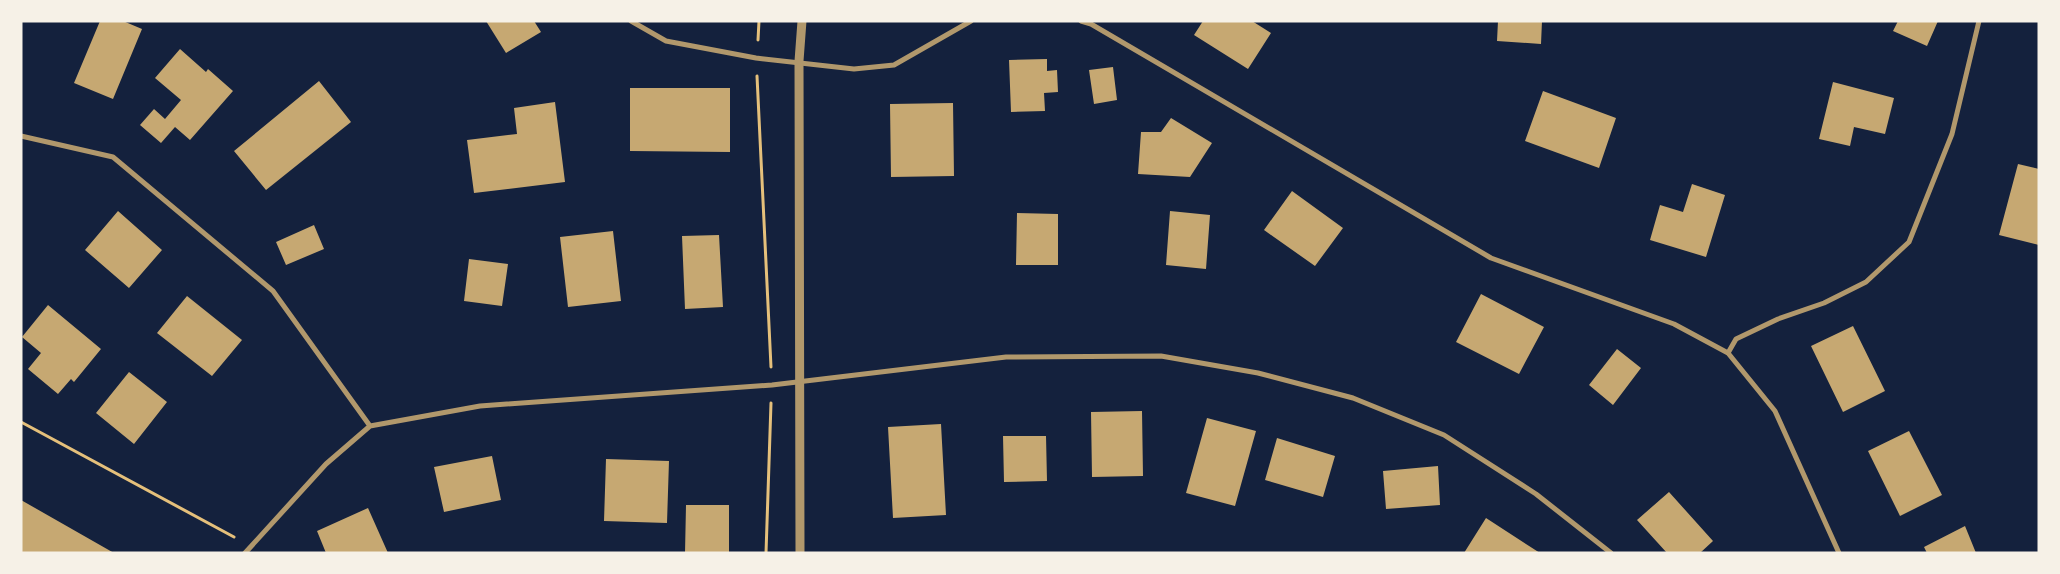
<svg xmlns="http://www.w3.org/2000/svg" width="2060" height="574" font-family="'Noto Serif',serif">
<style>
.building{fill:#c6a872}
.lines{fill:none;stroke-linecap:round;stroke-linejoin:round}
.path{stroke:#e5c07b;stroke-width:3}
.minor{stroke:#b1986c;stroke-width:5}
.tertiary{stroke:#b1986c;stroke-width:9}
</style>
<rect width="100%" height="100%" fill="#14213d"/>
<!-- building -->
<path class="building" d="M 100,21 L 123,21 L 142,29 L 113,99 L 74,83 Z
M 486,21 L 534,21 L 541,32 L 506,53 Z
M 1203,21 L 1252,21 L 1271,33 L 1248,69 L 1194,35 Z
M 1498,21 L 1542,21 L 1541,44 L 1497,41 Z
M 1898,21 L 1938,21 L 1927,46 L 1893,31 Z
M 180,49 L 206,72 L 208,69 L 233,91 L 190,140 L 175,127 L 161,143 L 140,125 L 154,109 L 165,119 L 181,100 L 155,78 Z
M 1047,59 L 1047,71 L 1057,70 L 1058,92 L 1044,93 L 1045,111 L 1011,112 L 1009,60 Z
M 1113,67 L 1117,100 L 1094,104 L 1089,70 Z
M 319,81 L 351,122 L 266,190 L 234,151 Z
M 1833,82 L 1894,98 L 1885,134 L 1854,127 L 1850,146 L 1819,139 Z
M 630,88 L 730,88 L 730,152 L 630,151 Z
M 1543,91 L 1616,118 L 1599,168 L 1525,141 Z
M 555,102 L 565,182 L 474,193 L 467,140 L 517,134 L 514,108 Z
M 953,103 L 954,176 L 891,177 L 890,104 Z
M 1171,118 L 1212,143 L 1190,177 L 1138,174 L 1141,132 L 1161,132 Z
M 2018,164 L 2039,169 L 2039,245 L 1999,235 Z
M 1692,184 L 1725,195 L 1706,257 L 1650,240 L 1660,205 L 1683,212 Z
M 1292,191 L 1343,228 L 1315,266 L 1264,230 Z
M 118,211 L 162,250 L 129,288 L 85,250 Z
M 1170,211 L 1210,215 L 1206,269 L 1166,265 Z
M 1017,213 L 1058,214 L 1058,265 L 1016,265 Z
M 314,225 L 324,249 L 286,265 L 276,242 Z
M 613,231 L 621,301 L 568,307 L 560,237 Z
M 719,235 L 723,307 L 685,309 L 682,236 Z
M 469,259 L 508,264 L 502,306 L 464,301 Z
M 1481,294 L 1544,327 L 1519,374 L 1456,342 Z
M 187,296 L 242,340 L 212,376 L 157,333 Z
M 48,305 L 101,349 L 74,382 L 71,379 L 58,394 L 28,369 L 41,353 L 22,337 Z
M 1853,326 L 1885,391 L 1843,412 L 1811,346 Z
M 1617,349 L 1641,368 L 1613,405 L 1589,385 Z
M 129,372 L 167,402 L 134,444 L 96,413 Z
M 1142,411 L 1143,476 L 1092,477 L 1091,412 Z
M 1207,418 L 1256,431 L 1235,506 L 1186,493 Z
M 941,424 L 946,515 L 893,518 L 888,427 Z
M 1909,431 L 1942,495 L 1900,516 L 1868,451 Z
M 1003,436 L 1046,436 L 1047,481 L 1004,482 Z
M 1277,438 L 1335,456 L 1323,497 L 1265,480 Z
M 492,456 L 501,500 L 444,512 L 434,467 Z
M 606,459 L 669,461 L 667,523 L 604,521 Z
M 1438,466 L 1440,505 L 1386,509 L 1383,471 Z
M 1669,492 L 1713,541 L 1700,553 L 1667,553 L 1637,520 Z
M 21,500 L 114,553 L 21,553 Z
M 686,505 L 729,505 L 729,553 L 685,553 Z
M 368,508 L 388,553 L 326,553 L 317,531 Z
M 1486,518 L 1540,553 L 1464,553 Z
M 1965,526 L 1976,553 L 1927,553 L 1924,547 Z"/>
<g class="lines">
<!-- path -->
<path class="path" d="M 758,40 L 759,21
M 757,76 L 771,367
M 21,422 L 234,537
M 766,553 L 771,403"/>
<!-- minor -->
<path class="minor" d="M 631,21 L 666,41 L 756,58 L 854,69 L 894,65 L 971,21
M 1081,21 L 1091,24 L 1491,258 L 1674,324 L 1728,353 L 1775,411 L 1839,553
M 21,136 L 113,157 L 273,291 L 370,426
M 1728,353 L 1736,339 L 1778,319 L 1824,303 L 1866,282 L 1909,242 L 1952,134 L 1979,21
M 245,553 L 326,464 L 370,426 L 480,406 L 772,385 L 1006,357 L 1161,356 L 1258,373 L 1353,398 L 1444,435 L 1536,494 L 1611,553"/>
<!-- tertiary -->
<path class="tertiary" d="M 800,553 L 799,61 L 802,21"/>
</g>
<!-- border -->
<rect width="2060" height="574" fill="none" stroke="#f6f1e7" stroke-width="45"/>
</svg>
